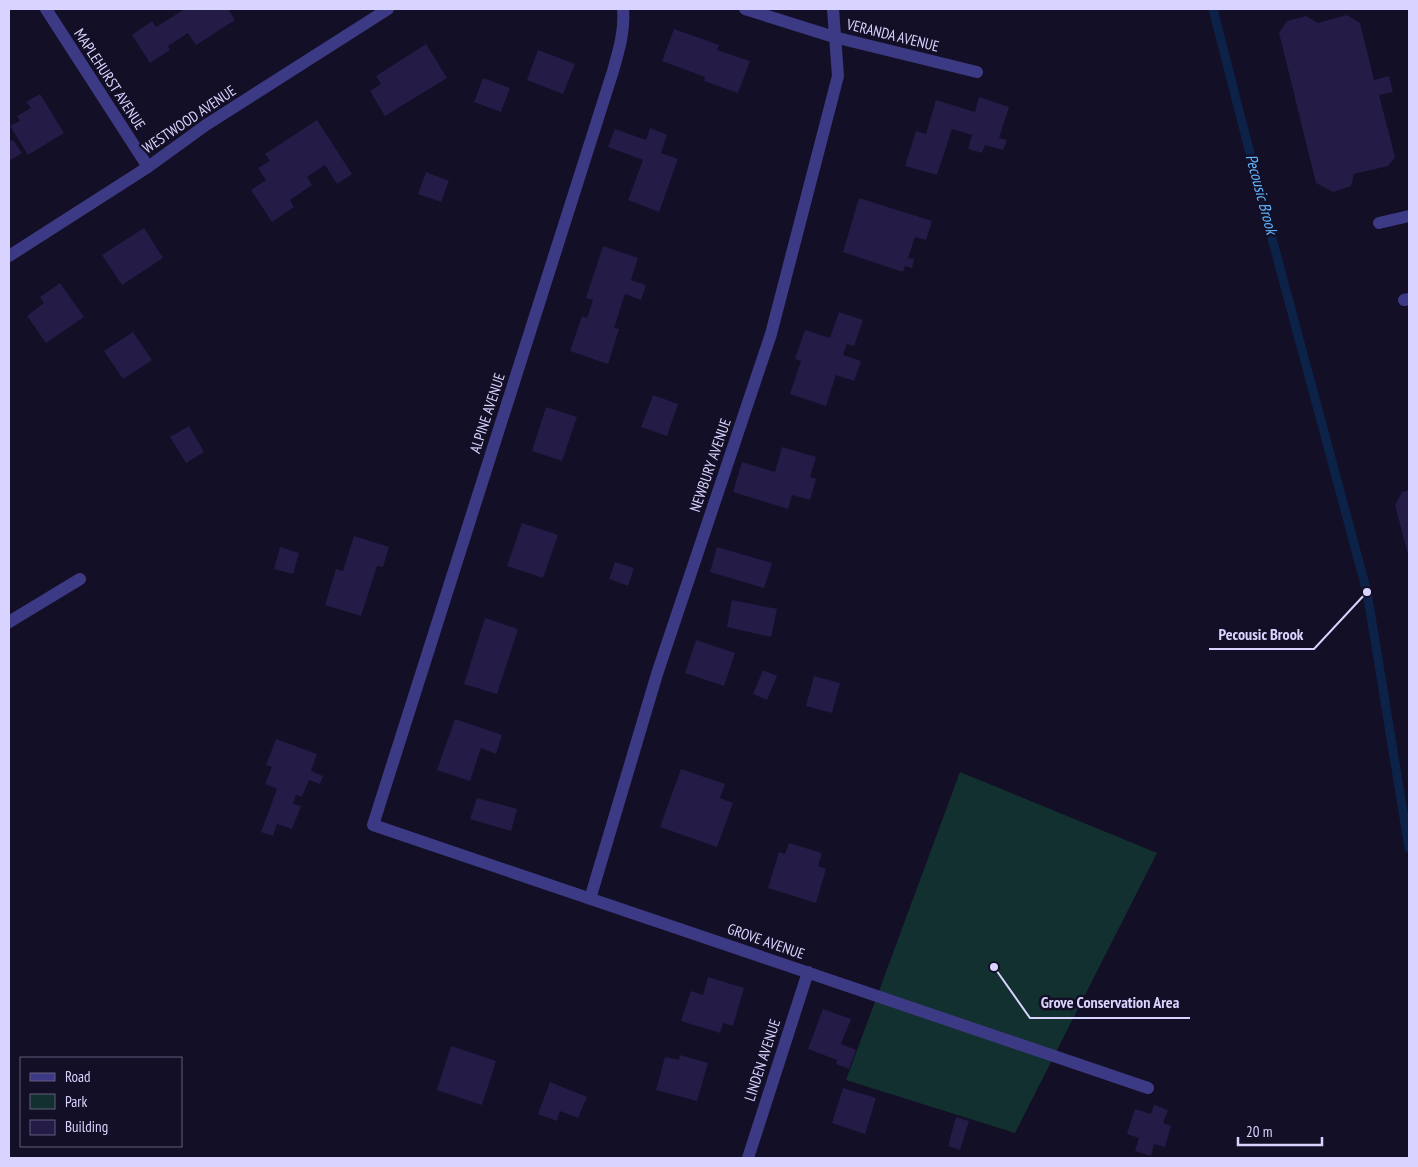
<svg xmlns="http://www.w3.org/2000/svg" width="1418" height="1167" font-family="'PT Sans Narrow',sans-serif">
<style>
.green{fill:#12302f}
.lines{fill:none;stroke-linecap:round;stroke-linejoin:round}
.stream{stroke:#0c2248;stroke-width:9}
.building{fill:#241b47}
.service{stroke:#3d3a85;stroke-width:12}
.minor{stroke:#3d3a85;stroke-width:12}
.tertiary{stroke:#3d3a85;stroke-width:12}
.labels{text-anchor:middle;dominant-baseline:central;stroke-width:5;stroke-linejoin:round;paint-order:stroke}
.street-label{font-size:15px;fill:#d9d4ff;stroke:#130f26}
.water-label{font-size:16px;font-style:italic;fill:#62b6ff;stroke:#130f26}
.leader{fill:none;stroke:#d9d4ff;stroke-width:2}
.callout-dot{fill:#d9d4ff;stroke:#130f26;stroke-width:2}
.callout-label{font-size:16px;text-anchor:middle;font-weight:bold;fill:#d9d4ff;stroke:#130f26;stroke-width:5;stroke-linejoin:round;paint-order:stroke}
</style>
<rect width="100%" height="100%" fill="#130f26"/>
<!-- green -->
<path class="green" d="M 960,772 L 1157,853 L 1015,1133 L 846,1080 Z"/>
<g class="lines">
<!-- stream -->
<path class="stream" d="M 1213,9 L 1266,216 L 1367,592 L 1409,848"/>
</g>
<!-- building -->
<path class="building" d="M 185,9 L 228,9 L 235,20 L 196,45 L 188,33 L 168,46 L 170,50 L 150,63 L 132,35 L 152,21 L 156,27 Z
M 1347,15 L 1360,23 L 1374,80 L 1389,76 L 1393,92 L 1379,95 L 1395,157 L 1388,166 L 1354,174 L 1351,186 L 1333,192 L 1316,183 L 1279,33 L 1287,21 L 1306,16 L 1318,23 Z
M 674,29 L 719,45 L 717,50 L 750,61 L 738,93 L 704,81 L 705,77 L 662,61 Z
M 426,44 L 447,78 L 385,116 L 370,91 L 381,84 L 376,76 Z
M 538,50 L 575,64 L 563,94 L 527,80 Z
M 483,78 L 510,88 L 501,112 L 474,102 Z
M 40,94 L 64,133 L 28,155 L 10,126 L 20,121 L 17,116 L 31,108 L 26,102 Z
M 979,97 L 1009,107 L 999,138 L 1007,140 L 1003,150 L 985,145 L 982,153 L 968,149 L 972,135 L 952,129 L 937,175 L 905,166 L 916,131 L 926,134 L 936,100 L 975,112 Z
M 317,120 L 352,174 L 337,184 L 325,165 L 307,177 L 312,185 L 290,200 L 294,207 L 272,222 L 251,190 L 266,180 L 258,168 L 270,161 L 265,154 Z
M 650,128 L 667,135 L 661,153 L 678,159 L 659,212 L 628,200 L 643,160 L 608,147 L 615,129 L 646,140 Z
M 13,140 L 22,153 L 9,161 L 9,142 Z
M 426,172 L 449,181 L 441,202 L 418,194 Z
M 859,198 L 932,221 L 926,240 L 915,237 L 908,258 L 914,259 L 912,268 L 905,266 L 903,272 L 843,252 Z
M 144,228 L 163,258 L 122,285 L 102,255 Z
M 603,246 L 638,258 L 631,280 L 646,285 L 641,300 L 625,294 L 614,328 L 619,329 L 608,364 L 570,351 L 582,316 L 587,318 L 593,300 L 586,298 Z
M 60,283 L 84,317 L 46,343 L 27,316 L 44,303 L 40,297 Z
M 839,312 L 863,320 L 854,346 L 847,344 L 843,355 L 861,361 L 854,381 L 836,375 L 826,406 L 790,394 L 801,361 L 795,359 L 805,330 L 830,338 Z
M 133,332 L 152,360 L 123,379 L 104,351 Z
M 653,395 L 678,404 L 667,436 L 641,427 Z
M 546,407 L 577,417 L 562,461 L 532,451 Z
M 189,426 L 204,452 L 186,463 L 170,437 Z
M 782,447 L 816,457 L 810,477 L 816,479 L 810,500 L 792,495 L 788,509 L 733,492 L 742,462 L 775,472 Z
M 1409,490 L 1409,558 L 1395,505 L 1402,492 Z
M 522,523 L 558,535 L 543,578 L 507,566 Z
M 354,536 L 389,547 L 383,567 L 377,566 L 361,616 L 325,605 L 336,569 L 343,571 Z
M 280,547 L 299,553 L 293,574 L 274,569 Z
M 717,547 L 772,563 L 764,588 L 710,572 Z
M 615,562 L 634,568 L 628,586 L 609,579 Z
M 732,600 L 777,609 L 771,637 L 727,627 Z
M 485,618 L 518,629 L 497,694 L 464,684 Z
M 696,640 L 735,653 L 724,686 L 685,673 Z
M 763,670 L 777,676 L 767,700 L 753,694 Z
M 814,676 L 840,683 L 832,713 L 806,706 Z
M 455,719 L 502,735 L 496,754 L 481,748 L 470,781 L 437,770 Z
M 276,739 L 317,754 L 311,771 L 323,776 L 320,784 L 309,780 L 302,797 L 296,795 L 293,804 L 301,806 L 292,829 L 277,824 L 273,836 L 261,832 L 277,789 L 265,784 L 272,767 L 266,765 Z
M 681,769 L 725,784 L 720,798 L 733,803 L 717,847 L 660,827 Z
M 477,798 L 517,809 L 511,831 L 470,819 Z
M 789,843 L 822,853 L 818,866 L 826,869 L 816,903 L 768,888 L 779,852 L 785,854 Z
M 708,977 L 744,988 L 733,1026 L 723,1023 L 720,1033 L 681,1021 L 691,991 L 703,995 Z
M 823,1009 L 851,1019 L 841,1044 L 856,1050 L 849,1069 L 836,1064 L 837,1060 L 808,1049 Z
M 451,1046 L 496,1061 L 482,1105 L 437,1090 Z
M 680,1055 L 708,1063 L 697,1101 L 656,1090 L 665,1057 L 679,1060 Z
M 550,1082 L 587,1097 L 578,1118 L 560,1111 L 557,1121 L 538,1114 Z
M 843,1088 L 876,1098 L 865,1134 L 832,1123 Z
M 1154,1105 L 1168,1110 L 1163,1123 L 1171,1126 L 1165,1147 L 1154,1144 L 1151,1156 L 1135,1151 L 1139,1138 L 1127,1134 L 1135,1109 L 1151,1114 Z
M 956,1117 L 969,1121 L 960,1150 L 948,1146 Z"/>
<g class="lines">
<!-- service -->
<path class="service" d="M 1379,223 L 1409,216
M 1404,300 L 1409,299"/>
<!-- minor -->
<path class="minor" d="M 46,9 L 148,167
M 623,9 C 625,30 619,50 613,71 L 373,825 L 1148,1088
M 745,9 L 834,37 L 977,72
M 9,622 L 80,579
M 590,899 L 657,674 L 771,334 L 838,76 L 833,9
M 748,1158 L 808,972"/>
<!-- tertiary -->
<path class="tertiary" d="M 9,256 L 148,167 L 206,125 L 388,9"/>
</g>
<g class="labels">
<!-- street labels -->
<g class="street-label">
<text transform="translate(893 35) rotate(14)">VERANDA AVENUE</text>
<text transform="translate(110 79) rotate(57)">MAPLEHURST AVENUE</text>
<text transform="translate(189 119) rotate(-34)">WESTWOOD AVENUE</text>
<text transform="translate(487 413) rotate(-72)">ALPINE AVENUE</text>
<text transform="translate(710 465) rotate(-71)">NEWBURY AVENUE</text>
<text transform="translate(766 941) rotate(19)">GROVE AVENUE</text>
<text transform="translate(762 1060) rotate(-72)">LINDEN AVENUE</text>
</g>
<!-- water labels -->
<g class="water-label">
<text transform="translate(1262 194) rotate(75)">Pecousic Brook</text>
</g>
</g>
<!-- callouts -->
<path class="leader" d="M1367 592L1314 649H1209M994 967L1030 1018H1190"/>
<g class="callout-dot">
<circle cx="1367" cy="592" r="5"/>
<circle cx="994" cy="967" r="5"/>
</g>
<g class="callout-label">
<text x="1261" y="640">Pecousic Brook</text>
<text x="1110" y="1008">Grove Conservation Area</text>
</g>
<!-- border -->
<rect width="1418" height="1167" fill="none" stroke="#d9d4ff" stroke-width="20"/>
<!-- legend -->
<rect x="20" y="1057" width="162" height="90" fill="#130f26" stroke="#625e7d"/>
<rect x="30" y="1073" width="25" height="8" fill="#3d3a85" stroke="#625e7d"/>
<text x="65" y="1082" font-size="15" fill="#d9d4ff">Road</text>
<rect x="30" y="1094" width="25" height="15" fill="#12302f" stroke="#625e7d"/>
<text x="65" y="1107" font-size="15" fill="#d9d4ff">Park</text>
<rect x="30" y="1120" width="25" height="15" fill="#241b47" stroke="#625e7d"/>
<text x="65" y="1132" font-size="15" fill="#d9d4ff">Building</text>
<!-- scale -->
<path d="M1238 1137v8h84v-8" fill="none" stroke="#d9d4ff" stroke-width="2.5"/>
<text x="1246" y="1137" font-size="15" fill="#d9d4ff" stroke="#130f26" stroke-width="4" paint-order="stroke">20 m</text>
</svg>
